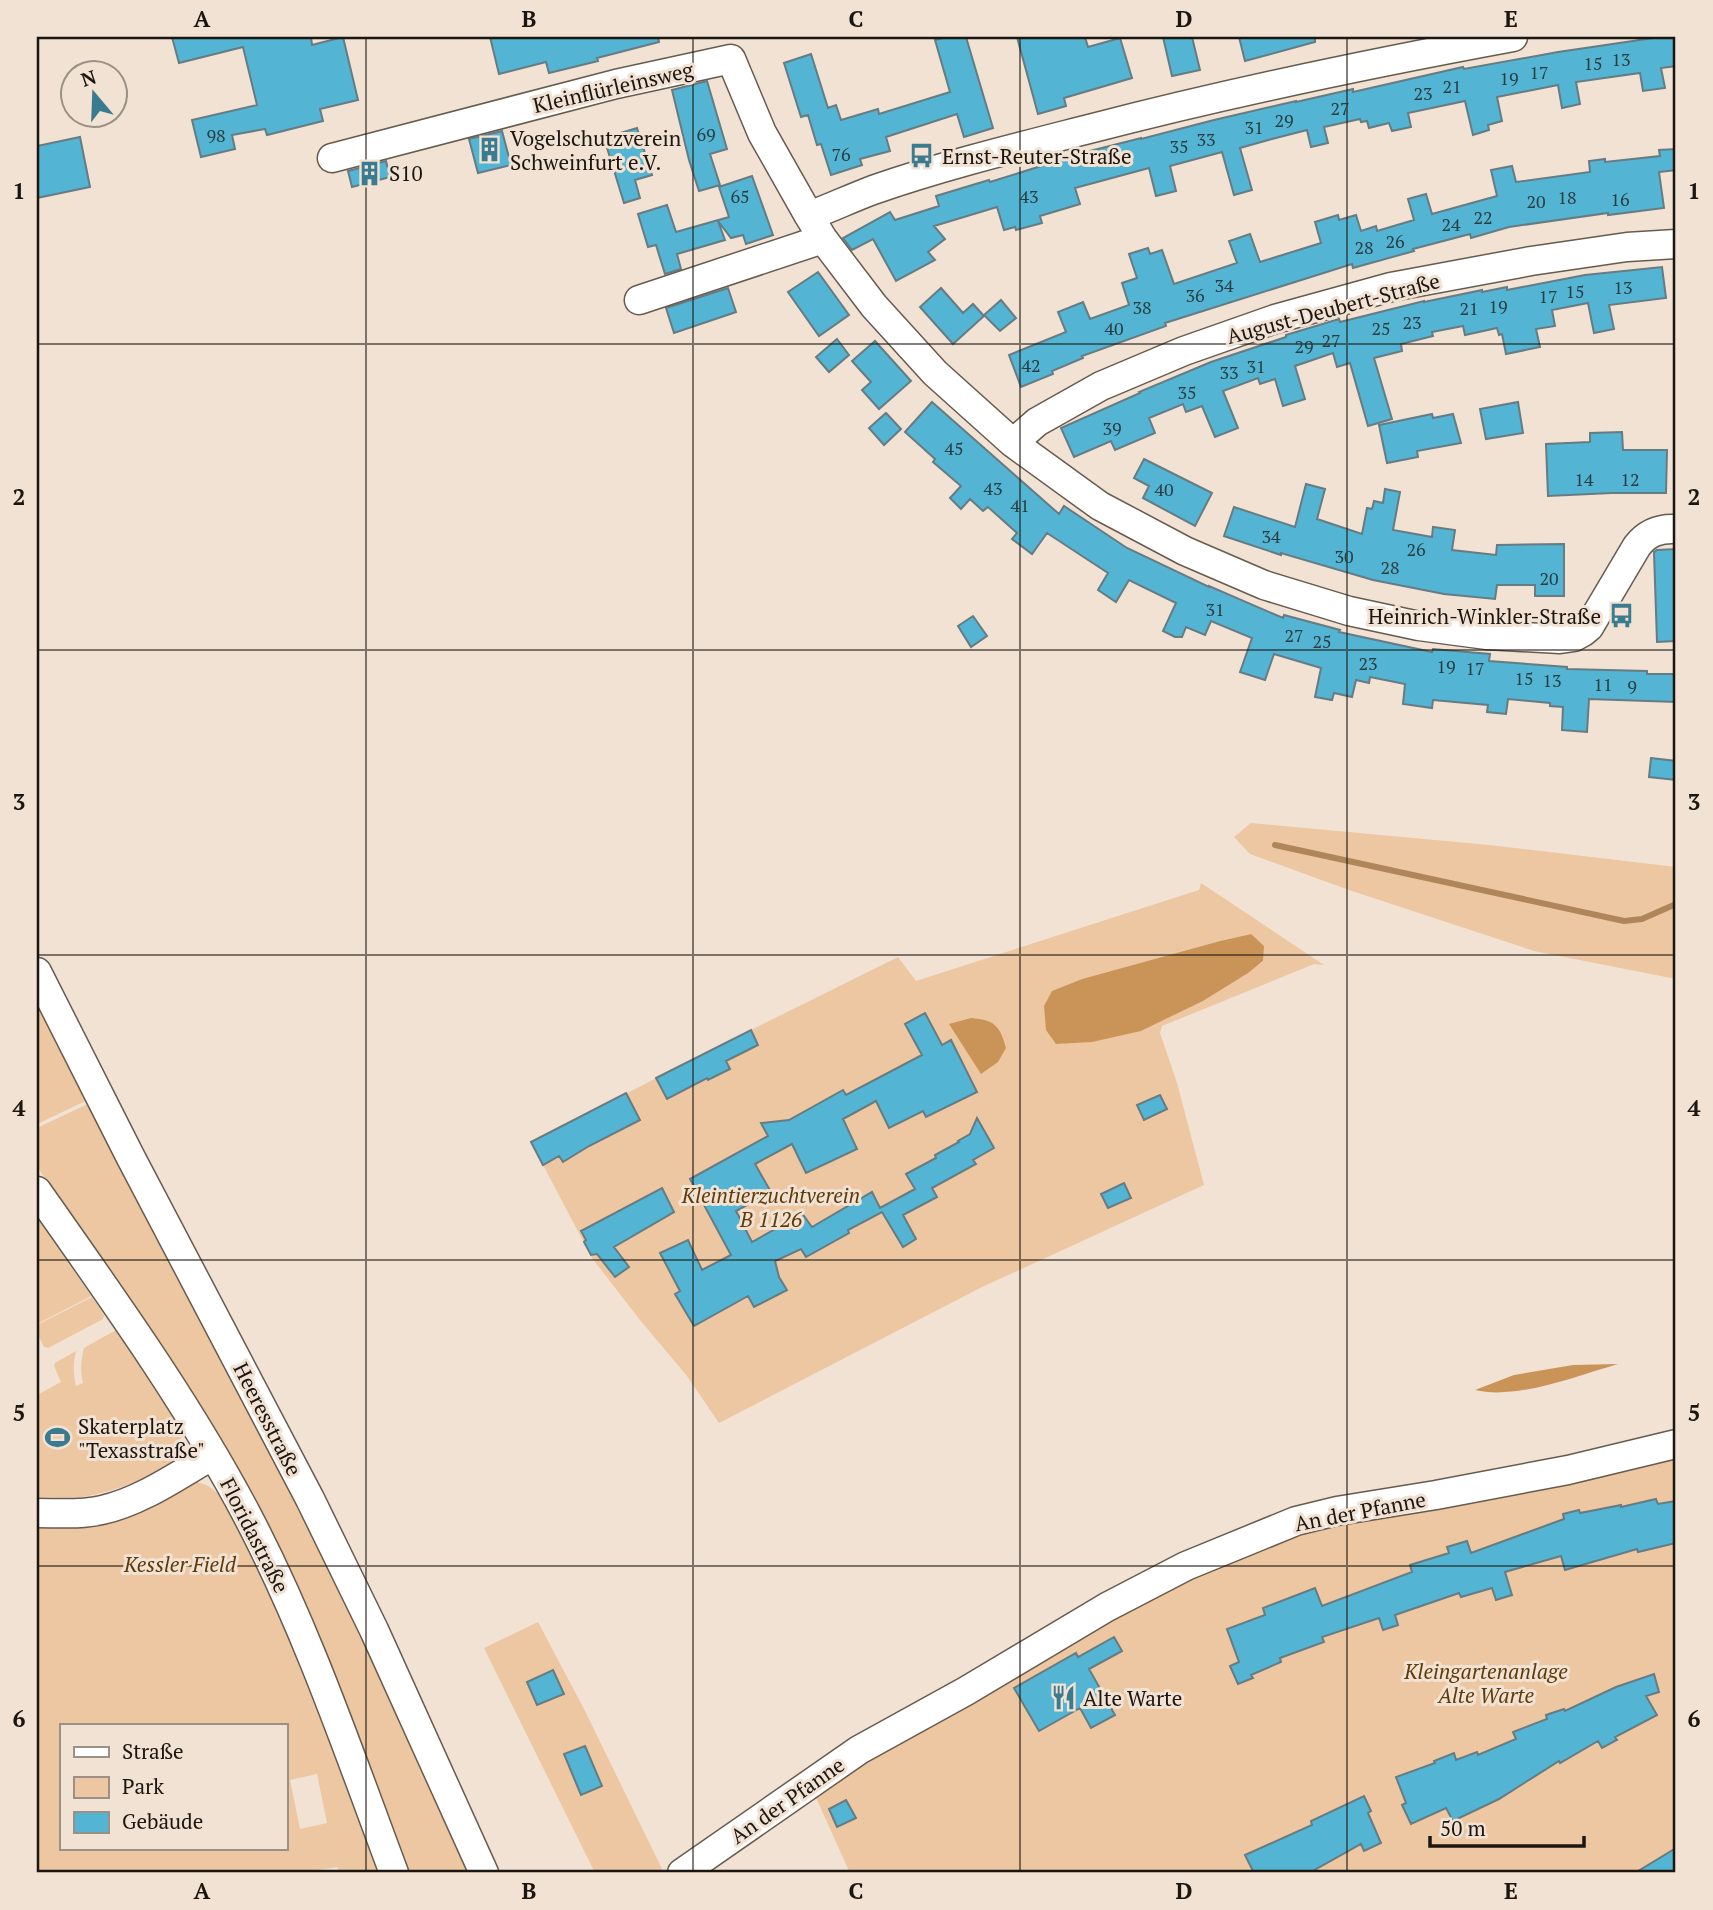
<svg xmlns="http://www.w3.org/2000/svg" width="1713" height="1910" font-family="'PT Serif',serif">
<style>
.green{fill:#ecc7a1;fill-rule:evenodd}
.forest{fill:#ca9458}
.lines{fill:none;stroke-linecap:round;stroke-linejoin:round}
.stream{stroke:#ae865a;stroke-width:6}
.building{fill:#53b5d3;stroke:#667b82;stroke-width:2}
.minor-casing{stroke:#675b4e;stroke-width:31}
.minor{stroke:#fff;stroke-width:28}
.grid{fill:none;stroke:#1b1610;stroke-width:2;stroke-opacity:0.55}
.labels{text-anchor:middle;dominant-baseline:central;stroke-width:6;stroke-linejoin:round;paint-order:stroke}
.number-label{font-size:18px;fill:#293e41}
.street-label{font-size:21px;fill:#1b1610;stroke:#f1e2d3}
.poi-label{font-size:21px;fill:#1b1610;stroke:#f1e2d3;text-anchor:start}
.park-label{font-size:21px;font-style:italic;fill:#5f3b0a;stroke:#f1e2d3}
.neatline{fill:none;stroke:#1b1610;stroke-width:2.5}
.grid-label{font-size:23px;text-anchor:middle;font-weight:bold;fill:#1b1610}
</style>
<rect width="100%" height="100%" fill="#f1e2d3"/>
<!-- green -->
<path class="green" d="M 1251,823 L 1489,845 L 1676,867 L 1676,979 L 1534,951 L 1349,890 L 1250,854 L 1234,837 Z
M 1201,883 L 1324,965 L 1314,964 L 1162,1026 L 1160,1033 L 1177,1083 L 1204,1185 L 982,1287 L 719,1423 L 687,1376 L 640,1320 L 592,1258 L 531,1142 L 751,1030 L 898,957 L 916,981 L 1199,890 ZM 1250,934 L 1263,962 L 1203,1001 L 1141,1031 L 1053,991 L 1082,979 L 1220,941 Z
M 37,988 L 92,1098 L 37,1124 Z
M 94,1101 L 302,1504 L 475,1873 L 406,1873 L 322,1650 L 60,1203 L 37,1166 L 37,1128 Z
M 37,1218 L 91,1296 L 37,1324 Z
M 92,1297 L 104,1315 L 103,1319 L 48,1348 L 44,1347 L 37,1333 L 37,1325 Z
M 116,1330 L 176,1417 C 180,1429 184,1442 178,1454 C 166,1475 104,1495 80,1497 C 66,1498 51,1497 37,1497 L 37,1395 L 61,1382 L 54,1366 L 55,1363 L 76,1351 C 73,1363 73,1374 76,1386 L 83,1383 C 80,1371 81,1360 84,1348 Z
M 1676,1448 L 1676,1873 L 850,1873 L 812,1789 L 1110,1614 L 1307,1525 Z
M 190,1481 C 204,1483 211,1486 220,1496 C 286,1616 330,1745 378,1873 L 339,1873 L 338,1867 L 296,1873 L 37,1873 L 37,1524 ZM 61,1726 L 285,1726 L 285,1849 L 61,1849 ZM 317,1774 L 327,1823 L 300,1829 L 290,1780 Z
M 538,1622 L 585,1711 L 664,1873 L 595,1873 L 484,1648 Z"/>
<!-- forest -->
<path class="forest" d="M 1251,934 L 1264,946 L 1263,961 L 1248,973 L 1203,1001 L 1141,1031 L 1092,1042 L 1056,1044 L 1046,1030 L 1044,1006 L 1052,991 L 1082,979 L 1220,941 Z
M 971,1018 C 994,1020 1000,1025 1006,1048 L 998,1062 L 981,1074 L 949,1024 Z
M 1618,1364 C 1576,1376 1517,1400 1475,1390 L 1514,1375 L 1573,1365 Z"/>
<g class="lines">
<!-- stream -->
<path class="stream" d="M 1275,845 L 1624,921 L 1642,919 L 1676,904"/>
</g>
<!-- building -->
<path class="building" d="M 172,37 L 311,37 L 312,45 L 343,37 L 358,100 L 320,109 L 323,121 L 267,135 L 265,129 L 232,135 L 235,149 L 201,157 L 192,120 L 257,105 L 243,47 L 179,63 Z
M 490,37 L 658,37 L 659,42 L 597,58 L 598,61 L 549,73 L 546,62 L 499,74 Z
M 947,37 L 966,37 L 993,128 L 964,137 L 957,114 L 886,137 L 890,151 L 860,159 L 862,165 L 831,175 L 821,144 L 817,145 L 808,115 L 801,117 L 784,63 L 811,54 L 828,108 L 836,105 L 841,120 L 878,109 L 879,114 L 950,92 L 935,40 Z
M 1017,37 L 1085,37 L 1088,47 L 1120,38 L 1132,78 L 1064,98 L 1066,106 L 1038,114 Z
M 1163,37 L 1192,37 L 1200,70 L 1172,76 Z
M 1239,37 L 1315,37 L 1315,42 L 1245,61 Z
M 1660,37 L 1676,37 L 1676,66 L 1661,68 L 1665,88 L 1643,91 L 1640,73 L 1576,82 L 1580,104 L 1562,108 L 1558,85 L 1497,97 L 1502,121 L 1488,125 L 1489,130 L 1473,135 L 1465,101 L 1408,113 L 1411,127 L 1392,131 L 1389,123 L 1369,128 L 1367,121 L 1361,122 L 1360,119 L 1324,127 L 1328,143 L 1311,147 L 1307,130 L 1272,139 L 1240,148 L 1252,190 L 1234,195 L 1222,152 L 1170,166 L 1176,191 L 1156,196 L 1149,168 L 1075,188 L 1080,204 L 1040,216 L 1042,223 L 1016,230 L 1015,227 L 1004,230 L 997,207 L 934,226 L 945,239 L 928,252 L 935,260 L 896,281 L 873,239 L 852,250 L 843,238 L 890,212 L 895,220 L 939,206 L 936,196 L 989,180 L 990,182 L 1086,152 L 1141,138 L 1141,139 L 1214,120 L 1296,101 L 1296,102 L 1353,89 L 1353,92 L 1463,67 L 1464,69 L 1558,52 Z
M 707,81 L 727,149 L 710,154 L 720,185 L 699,191 L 689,160 L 672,90 Z
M 637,128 L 652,175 L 635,180 L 640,198 L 624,203 L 604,138 Z
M 502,131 L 511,165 L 478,173 L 469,139 Z
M 80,137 L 90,187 L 37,198 L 37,146 Z
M 1676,149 L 1676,170 L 1659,172 L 1664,208 L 1608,215 L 1608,213 L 1509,227 L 1471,238 L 1470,234 L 1413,249 L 1414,251 L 1353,268 L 1352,264 L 1165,323 L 1166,326 L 1082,356 L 1083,358 L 1052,371 L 1053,374 L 1021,387 L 1009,355 L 1066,332 L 1058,312 L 1083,302 L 1090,319 L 1129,305 L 1122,283 L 1137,278 L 1129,254 L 1148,248 L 1150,254 L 1162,250 L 1174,284 L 1237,263 L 1229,241 L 1250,234 L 1260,262 L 1321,243 L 1315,222 L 1338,215 L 1339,220 L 1356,215 L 1361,231 L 1376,226 L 1377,231 L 1414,220 L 1408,199 L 1426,194 L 1432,214 L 1497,196 L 1491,170 L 1512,166 L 1516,182 L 1590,172 L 1589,161 L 1605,159 L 1605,162 L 1660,156 L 1659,150 Z
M 386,161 L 390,177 L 352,187 L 348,171 Z
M 752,176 L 773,235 L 746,244 L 743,235 L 731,238 L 718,221 L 725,240 L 677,254 L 681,269 L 665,274 L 656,245 L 648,247 L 638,214 L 667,205 L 676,232 L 729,217 L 719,187 Z
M 1662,267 L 1666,298 L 1609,305 L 1614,329 L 1594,333 L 1588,303 L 1552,310 L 1555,326 L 1536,329 L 1540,347 L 1506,354 L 1502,334 L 1499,335 L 1497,328 L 1465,335 L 1463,326 L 1432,332 L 1433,336 L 1401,344 L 1402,351 L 1374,358 L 1392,419 L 1368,426 L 1350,363 L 1337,367 L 1333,353 L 1295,366 L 1305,399 L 1283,406 L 1275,379 L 1260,384 L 1258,378 L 1223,391 L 1238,428 L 1215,437 L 1202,406 L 1186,412 L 1183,404 L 1149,418 L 1155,433 L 1115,450 L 1111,441 L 1074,457 L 1061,428 L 1140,393 L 1139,392 L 1211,362 L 1286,337 L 1286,335 L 1339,319 L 1340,322 L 1424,301 L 1424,302 L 1482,290 L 1482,292 L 1507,287 L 1507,290 L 1585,275 Z
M 818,272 L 849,315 L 819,336 L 788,292 Z
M 728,288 L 736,312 L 674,333 L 666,308 Z
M 941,288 L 963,313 L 973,304 L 984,316 L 953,344 L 920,307 Z
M 1001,300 L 1016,318 L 1000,331 L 984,315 Z
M 837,339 L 849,355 L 829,372 L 816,357 Z
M 875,341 L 911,381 L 879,409 L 862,390 L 871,382 L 852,361 Z
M 932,402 L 1059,514 L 1064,506 L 1127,548 L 1209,587 L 1209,586 L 1283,618 L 1284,615 L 1340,630 L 1339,632 L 1432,652 L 1433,649 L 1490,654 L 1489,661 L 1567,667 L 1567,669 L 1647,671 L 1647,674 L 1676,674 L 1676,702 L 1589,699 L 1587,732 L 1562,730 L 1563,707 L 1550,706 L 1550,703 L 1508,699 L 1506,714 L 1487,712 L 1488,705 L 1433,700 L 1432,708 L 1403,704 L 1405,684 L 1370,677 L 1369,683 L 1356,680 L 1352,697 L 1334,693 L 1332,700 L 1315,697 L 1321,668 L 1274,654 L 1265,680 L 1240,672 L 1252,638 L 1211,621 L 1205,635 L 1186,627 L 1182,637 L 1175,637 L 1163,631 L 1176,603 L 1129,580 L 1116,602 L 1098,590 L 1108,573 L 1047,533 L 1032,554 L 1012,539 L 1017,533 L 988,507 L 983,511 L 970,499 L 961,509 L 950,498 L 961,486 L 933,462 L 935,459 L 905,432 Z
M 1518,402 L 1523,433 L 1486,439 L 1480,409 Z
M 886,413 L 901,429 L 884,445 L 869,428 Z
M 1432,414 L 1433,418 L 1453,414 L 1461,443 L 1417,451 L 1418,457 L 1387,463 L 1379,425 Z
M 1622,432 L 1623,450 L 1667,450 L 1666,493 L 1612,493 L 1548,496 L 1546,444 L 1590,442 L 1590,433 Z
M 1144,459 L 1212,493 L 1195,526 L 1143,498 L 1149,486 L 1134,478 Z
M 1306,484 L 1325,489 L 1317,519 L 1362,534 L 1367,508 L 1372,509 L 1374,501 L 1383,503 L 1385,489 L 1400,492 L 1393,530 L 1432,537 L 1433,527 L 1455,530 L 1452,550 L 1496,555 L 1497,545 L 1564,544 L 1564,596 L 1535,596 L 1535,585 L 1497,585 L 1495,599 L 1444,594 L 1373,580 L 1281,553 L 1281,555 L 1224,536 L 1234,507 L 1295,527 Z
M 1676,549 L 1676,641 L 1657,642 L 1654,552 L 1657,550 Z
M 973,616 L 987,636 L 971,647 L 958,626 Z
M 1651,758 L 1676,761 L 1676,780 L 1649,777 Z
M 925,1013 L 942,1045 L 951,1040 L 977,1092 L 926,1117 L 923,1111 L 889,1128 L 876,1101 L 843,1119 L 857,1149 L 806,1173 L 792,1144 L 755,1164 L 771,1192 L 736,1211 L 752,1242 L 786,1223 L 801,1212 L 812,1227 L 872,1192 L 880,1208 L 915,1189 L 906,1174 L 936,1158 L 935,1155 L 959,1142 L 958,1141 L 970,1134 L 977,1118 L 994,1148 L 973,1160 L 976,1164 L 932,1188 L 937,1197 L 903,1215 L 916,1239 L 903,1247 L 882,1212 L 848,1230 L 849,1233 L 806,1257 L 801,1249 L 775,1261 L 779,1277 L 787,1290 L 754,1307 L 748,1296 L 694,1326 L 675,1294 L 680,1291 L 660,1253 L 688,1240 L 702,1270 L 731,1255 L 690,1179 L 768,1136 L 761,1123 L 789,1120 L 843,1090 L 846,1095 L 922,1055 L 905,1024 Z
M 751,1030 L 758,1045 L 726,1061 L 730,1069 L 708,1080 L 707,1078 L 667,1099 L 656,1078 Z
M 626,1093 L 640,1120 L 589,1146 L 563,1162 L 559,1156 L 543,1165 L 531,1142 Z
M 1160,1095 L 1167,1109 L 1144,1120 L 1137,1105 Z
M 1124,1183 L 1131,1198 L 1108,1208 L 1101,1194 Z
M 662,1188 L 674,1212 L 614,1247 L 629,1267 L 615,1277 L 597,1254 L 591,1255 L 584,1242 L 586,1240 L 581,1231 Z
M 1656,1499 L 1658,1504 L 1676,1501 L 1676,1543 L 1638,1552 L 1637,1549 L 1565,1570 L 1561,1556 L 1505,1572 L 1512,1595 L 1496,1600 L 1492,1588 L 1461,1597 L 1459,1593 L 1395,1615 L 1398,1625 L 1383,1630 L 1379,1618 L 1322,1637 L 1324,1642 L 1280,1658 L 1281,1662 L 1251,1675 L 1253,1678 L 1238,1684 L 1230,1666 L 1239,1662 L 1227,1629 L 1265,1615 L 1263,1608 L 1315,1588 L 1322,1606 L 1412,1572 L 1410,1565 L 1449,1553 L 1447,1547 L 1467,1541 L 1471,1553 L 1564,1519 L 1563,1514 L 1579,1510 L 1580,1513 L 1621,1505 L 1621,1507 Z
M 1114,1637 L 1122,1651 L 1089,1669 L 1115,1715 L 1091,1728 L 1080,1708 L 1039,1731 L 1014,1688 L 1076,1653 L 1078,1657 Z
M 553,1670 L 564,1694 L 537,1705 L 527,1682 Z
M 1654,1674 L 1659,1692 L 1646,1696 L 1657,1715 L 1615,1737 L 1617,1740 L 1602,1748 L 1598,1741 L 1560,1763 L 1559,1761 L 1499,1799 L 1453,1821 L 1446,1808 L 1411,1824 L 1402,1805 L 1406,1803 L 1396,1777 L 1435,1763 L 1434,1761 L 1454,1753 L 1456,1760 L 1477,1752 L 1478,1755 L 1516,1739 L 1513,1732 L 1547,1719 L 1546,1715 L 1564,1709 L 1565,1711 L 1616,1687 Z
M 585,1746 L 602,1786 L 581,1795 L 564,1754 Z
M 1364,1796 L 1371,1811 L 1368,1813 L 1381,1843 L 1364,1851 L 1361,1844 L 1309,1873 L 1254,1873 L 1245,1855 L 1312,1825 L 1311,1821 Z
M 846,1800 L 856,1818 L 837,1827 L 829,1809 Z
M 1676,1848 L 1676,1873 L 1635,1873 Z"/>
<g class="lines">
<defs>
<path id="minor" d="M 332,158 L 616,84 L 731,59 L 762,133 L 809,216 L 823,239 L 874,306 L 935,373 L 1013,443 L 1100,506 L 1185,551 L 1264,585 L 1349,611 L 1419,626 L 1487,635 L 1560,639 L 1574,637 L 1583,632 L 1589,627 L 1637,546 C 1647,533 1659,528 1676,529
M 809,216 C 830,208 852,198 873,190 C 945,165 1019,147 1093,128 C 1232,92 1372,63 1513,37
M 639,300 L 823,239
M 1013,443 L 1037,422 L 1101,386 L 1184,351 L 1275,319 L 1391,287 L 1531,261 L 1627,247 L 1676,244
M 37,972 L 130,1156 L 310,1499 L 374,1630 L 484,1873
M 37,1191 C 110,1295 188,1403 247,1515 C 307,1629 349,1753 394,1873
M 37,1513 C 58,1513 81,1515 102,1510 C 142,1501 178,1475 213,1455
M 682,1873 L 859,1750 L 966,1691 L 1107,1607 L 1186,1566 L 1296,1521 L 1337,1511 L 1436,1495 L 1568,1470 L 1676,1444"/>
</defs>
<!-- minor casing -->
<use href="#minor" class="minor-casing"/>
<!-- minor -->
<use href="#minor" class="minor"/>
</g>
<!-- grid -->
<path class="grid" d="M 366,37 L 366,1873M 693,37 L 693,1873M 1020,37 L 1020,1873M 1347,37 L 1347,1873M 37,344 L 1676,344M 37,650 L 1676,650M 37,955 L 1676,955M 37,1260 L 1676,1260M 37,1566 L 1676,1566"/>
<!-- icons -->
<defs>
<symbol id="building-bare" viewBox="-9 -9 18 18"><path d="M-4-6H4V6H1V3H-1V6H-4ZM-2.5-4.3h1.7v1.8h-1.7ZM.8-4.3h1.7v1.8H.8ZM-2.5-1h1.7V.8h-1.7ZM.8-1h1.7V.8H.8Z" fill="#3b7b8f" stroke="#f1e2d3" stroke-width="2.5" paint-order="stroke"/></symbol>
<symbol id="bus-bare" viewBox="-9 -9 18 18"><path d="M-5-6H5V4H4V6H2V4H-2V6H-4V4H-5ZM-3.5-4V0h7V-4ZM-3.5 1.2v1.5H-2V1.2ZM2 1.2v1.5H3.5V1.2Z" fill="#3b7b8f" stroke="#f1e2d3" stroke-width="2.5" paint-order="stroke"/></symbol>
<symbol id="stadium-bare" viewBox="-9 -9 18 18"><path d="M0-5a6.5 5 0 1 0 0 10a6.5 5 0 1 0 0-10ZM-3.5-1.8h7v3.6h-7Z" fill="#3b7b8f" stroke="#f1e2d3" stroke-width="2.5" paint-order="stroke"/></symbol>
<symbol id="restaurant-bare" viewBox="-9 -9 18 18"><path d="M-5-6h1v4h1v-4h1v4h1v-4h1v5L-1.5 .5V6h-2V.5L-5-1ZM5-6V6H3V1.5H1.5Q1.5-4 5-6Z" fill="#3b7b8f" stroke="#f1e2d3" stroke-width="2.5" paint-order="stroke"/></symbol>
</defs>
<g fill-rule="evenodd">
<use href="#building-bare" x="472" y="132" width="35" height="35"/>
<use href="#bus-bare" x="904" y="138" width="35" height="35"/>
<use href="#building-bare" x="352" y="156" width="35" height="35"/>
<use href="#bus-bare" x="1604" y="598" width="35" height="35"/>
<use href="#stadium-bare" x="40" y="1420" width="35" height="35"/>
<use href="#restaurant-bare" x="1046" y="1680" width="35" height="35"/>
</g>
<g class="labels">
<!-- number labels -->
<g class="number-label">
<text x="1621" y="59">13</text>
<text x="1593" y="63">15</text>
<text x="1539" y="72">17</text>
<text x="1509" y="78">19</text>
<text x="1452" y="86">21</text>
<text x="1423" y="93">23</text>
<text x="1340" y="108">27</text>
<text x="1284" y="120">29</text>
<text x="1254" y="127">31</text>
<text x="706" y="134">69</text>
<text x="216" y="135">98</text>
<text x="1206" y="139">33</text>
<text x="1179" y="146">35</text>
<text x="841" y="154">76</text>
<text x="740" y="196">65</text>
<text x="1029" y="196">43</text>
<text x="1567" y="197">18</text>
<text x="1620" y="199">16</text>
<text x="1536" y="201">20</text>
<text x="1483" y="217">22</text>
<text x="1451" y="224">24</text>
<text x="1395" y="241">26</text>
<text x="1364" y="247">28</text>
<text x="1224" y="285">34</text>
<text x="1623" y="287">13</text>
<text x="1575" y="291">15</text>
<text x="1195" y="295">36</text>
<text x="1548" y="296">17</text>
<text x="1498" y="306">19</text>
<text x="1142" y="307">38</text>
<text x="1469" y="308">21</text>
<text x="1412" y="322">23</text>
<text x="1114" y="328">40</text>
<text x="1381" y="328">25</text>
<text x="1331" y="340">27</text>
<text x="1304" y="346">29</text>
<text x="1031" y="365">42</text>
<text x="1256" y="366">31</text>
<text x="1229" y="372">33</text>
<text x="1187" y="392">35</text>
<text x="1112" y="428">39</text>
<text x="954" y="448">45</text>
<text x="1584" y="479">14</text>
<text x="1630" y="479">12</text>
<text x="993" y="488">43</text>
<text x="1164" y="489">40</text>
<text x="1020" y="505">41</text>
<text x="1271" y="536">34</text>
<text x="1416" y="549">26</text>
<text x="1344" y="556">30</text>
<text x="1390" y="567">28</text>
<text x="1549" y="578">20</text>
<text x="1215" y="609">31</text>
<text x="1294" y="635">27</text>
<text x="1322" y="641">25</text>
<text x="1368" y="663">23</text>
<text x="1446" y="666">19</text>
<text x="1475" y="668">17</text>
<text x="1524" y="678">15</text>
<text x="1552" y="680">13</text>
<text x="1603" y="684">11</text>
<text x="1632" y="686">9</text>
</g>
<!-- street labels -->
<g class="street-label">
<text transform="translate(613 87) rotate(-13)">Kleinflürleinsweg</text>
<text transform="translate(1333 308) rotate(-15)">August-Deubert-Straße</text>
<text transform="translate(268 1419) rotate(63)">Heeresstraße</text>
<text transform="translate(1360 1511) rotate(-11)">An der Pfanne</text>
<text transform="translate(255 1535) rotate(63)">Floridastraße</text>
<text transform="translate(787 1800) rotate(-35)">An der Pfanne</text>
</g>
<!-- poi labels -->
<g class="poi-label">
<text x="510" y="138">Vogelschutzverein<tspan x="510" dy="24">Schweinfurt e.V.</tspan></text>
<text x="942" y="156">Ernst-Reuter-Straße</text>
<text x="389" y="173">S10</text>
<text x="1601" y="616" text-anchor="end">Heinrich-Winkler-Straße</text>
<text x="78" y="1426">Skaterplatz<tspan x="78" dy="24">"Texasstraße"</tspan></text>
<text x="1083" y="1698">Alte Warte</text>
</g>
<!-- park labels -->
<g class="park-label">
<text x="771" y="1195">Kleintierzuchtverein<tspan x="771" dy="24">B 1126</tspan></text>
<text x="180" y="1564">Kessler Field</text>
<text x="1486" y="1671">Kleingartenanlage<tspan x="1486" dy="24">Alte Warte</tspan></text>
</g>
</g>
<!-- border -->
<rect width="1713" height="1910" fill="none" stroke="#f1e2d3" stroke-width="77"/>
<!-- legend -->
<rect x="60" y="1724" width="228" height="126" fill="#f1e2d3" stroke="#9b9085" stroke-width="2"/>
<rect x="74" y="1747" width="35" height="10" fill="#ffffff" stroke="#9b9085" stroke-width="2"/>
<text x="122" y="1759" font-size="21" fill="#1b1610">Straße</text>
<rect x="74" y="1777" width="35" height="21" fill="#ecc7a1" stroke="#9b9085" stroke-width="2"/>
<text x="122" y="1794" font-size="21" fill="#1b1610">Park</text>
<rect x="74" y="1812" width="35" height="21" fill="#53b5d3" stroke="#9b9085" stroke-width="2"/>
<text x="122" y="1829" font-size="21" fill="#1b1610">Gebäude</text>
<!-- north arrow -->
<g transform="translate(94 94) rotate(341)"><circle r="33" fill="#f1e2d3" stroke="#9b9085" stroke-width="2"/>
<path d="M0-5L12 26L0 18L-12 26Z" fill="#3b7b8f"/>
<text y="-10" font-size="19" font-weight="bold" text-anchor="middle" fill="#1b1610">N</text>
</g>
<!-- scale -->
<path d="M1430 1836v10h154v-10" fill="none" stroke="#1b1610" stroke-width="3.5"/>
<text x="1440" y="1836" font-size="21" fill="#1b1610" stroke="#f1e2d3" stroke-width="5" paint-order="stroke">50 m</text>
<rect x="38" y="38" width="1636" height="1833" class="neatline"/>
<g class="grid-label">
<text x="202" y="27">A</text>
<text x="529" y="27">B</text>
<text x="856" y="27">C</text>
<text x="1184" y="27">D</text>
<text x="1511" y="27">E</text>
<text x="19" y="199">1</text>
<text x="1694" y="199">1</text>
<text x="19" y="505">2</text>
<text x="1694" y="505">2</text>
<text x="19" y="810">3</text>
<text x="1694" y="810">3</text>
<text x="19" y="1116">4</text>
<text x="1694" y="1116">4</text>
<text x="19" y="1421">5</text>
<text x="1694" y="1421">5</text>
<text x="19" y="1727">6</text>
<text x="1694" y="1727">6</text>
<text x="202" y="1899">A</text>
<text x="529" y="1899">B</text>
<text x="856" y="1899">C</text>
<text x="1184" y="1899">D</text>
<text x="1511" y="1899">E</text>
</g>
</svg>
